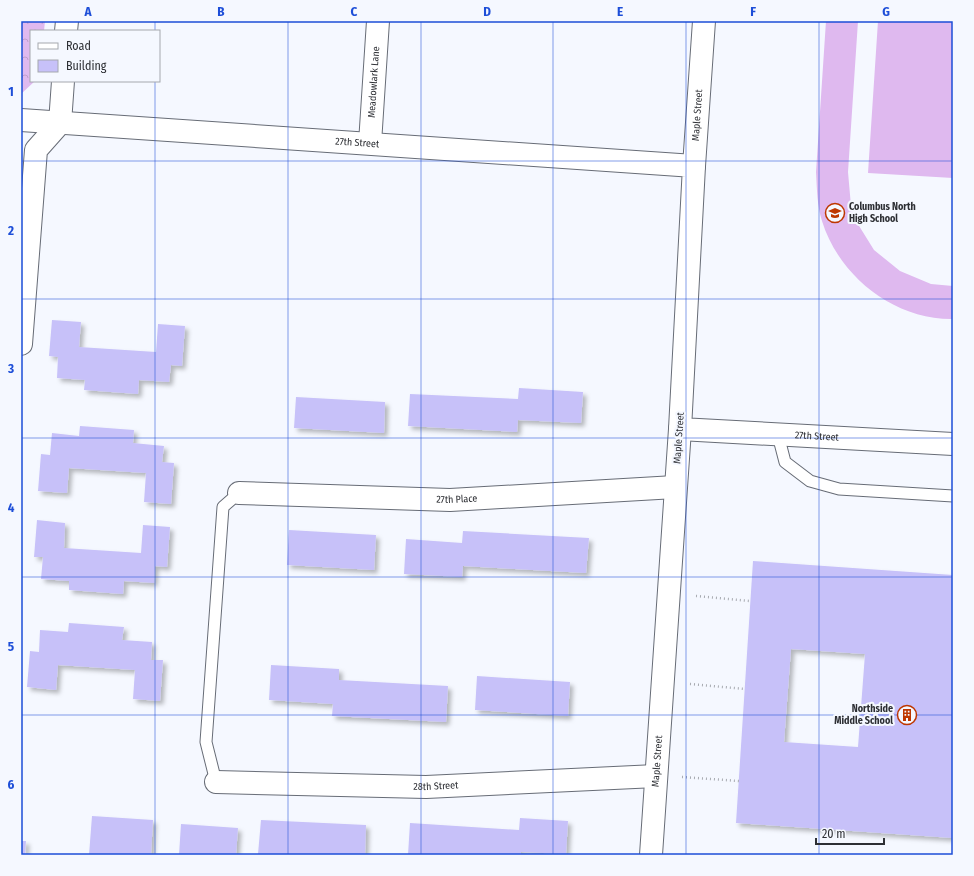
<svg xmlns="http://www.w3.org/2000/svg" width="974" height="876" font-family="'Fira Sans Condensed',sans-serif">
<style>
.forest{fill:url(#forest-crowns)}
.pitch{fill:#dfb9ef}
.building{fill:#c7c1f9;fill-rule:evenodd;filter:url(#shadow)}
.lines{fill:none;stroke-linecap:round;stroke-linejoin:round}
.service-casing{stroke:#676c76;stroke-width:13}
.minor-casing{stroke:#676c76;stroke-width:24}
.tertiary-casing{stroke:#676c76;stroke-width:24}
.path{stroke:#a7aab0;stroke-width:2.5;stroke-dasharray:1 3;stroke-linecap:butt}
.service{stroke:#fff;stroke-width:11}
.minor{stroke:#fff;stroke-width:22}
.tertiary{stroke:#fff;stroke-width:22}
.grid{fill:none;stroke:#1d4ed8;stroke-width:1;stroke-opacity:0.55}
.labels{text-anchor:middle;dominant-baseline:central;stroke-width:4;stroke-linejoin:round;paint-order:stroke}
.street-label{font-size:10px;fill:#2d2f34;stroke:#f5f8ff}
.poi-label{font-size:10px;font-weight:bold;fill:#2d2f34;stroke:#f5f8ff;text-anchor:start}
.neatline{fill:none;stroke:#1d4ed8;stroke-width:1.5}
.grid-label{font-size:13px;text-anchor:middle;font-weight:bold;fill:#1d4ed8}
</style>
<defs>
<pattern id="forest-crowns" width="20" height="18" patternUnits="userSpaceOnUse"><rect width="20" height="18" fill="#dfb9ef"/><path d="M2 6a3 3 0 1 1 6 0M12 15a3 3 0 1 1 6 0" fill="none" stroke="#c09fce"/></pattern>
<filter id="shadow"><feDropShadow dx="3.5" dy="3.5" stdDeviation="2" flood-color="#0004"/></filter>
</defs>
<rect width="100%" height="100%" fill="#f5f8ff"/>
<!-- forest -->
<path class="forest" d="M 21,21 L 45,21 L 44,31 L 31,31 L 31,81 L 35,81 L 21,94 Z"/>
<!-- pitch -->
<path class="pitch" d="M 826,21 L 858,21 L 848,172 L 851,206 L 856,221 L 874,250 L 900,271 L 931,284 L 953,286 L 953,319 C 894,320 839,276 822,221 C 817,205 817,189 816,172 Z
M 878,21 L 953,21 L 953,178 L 868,173 Z"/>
<!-- building -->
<path class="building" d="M 52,320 L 81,322 L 79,347 L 156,352 L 158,324 L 185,326 L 182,366 L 171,365 L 169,382 L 139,380 L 138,394 L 84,390 L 85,380 L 57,378 L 58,357 L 49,356 Z
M 519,388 L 583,392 L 581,423 L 518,420 L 517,432 L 408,426 L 410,394 L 518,399 Z
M 296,397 L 385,402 L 384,433 L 294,428 Z
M 80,426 L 134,430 L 133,443 L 164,446 L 162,462 L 174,463 L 171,504 L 144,502 L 146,473 L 69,468 L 67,493 L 38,491 L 41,454 L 50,455 L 52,433 L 79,436 Z
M 37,520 L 65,523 L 64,548 L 141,553 L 143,525 L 170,527 L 167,567 L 155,566 L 154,583 L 124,581 L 123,594 L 69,590 L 69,581 L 41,579 L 43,557 L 34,557 Z
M 289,530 L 376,535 L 374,570 L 287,565 Z
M 463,531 L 589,538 L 586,573 L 463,566 L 462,577 L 404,574 L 406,539 L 462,543 Z
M 753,561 L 953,575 L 953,838 L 736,823 ZM 791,649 L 865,654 L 858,747 L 784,742 Z
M 69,623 L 124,627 L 122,640 L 152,642 L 151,660 L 163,660 L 160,701 L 133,699 L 135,670 L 58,665 L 56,690 L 27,687 L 30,651 L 39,652 L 40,630 L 68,632 Z
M 271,665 L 339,669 L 339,680 L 448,686 L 446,722 L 332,716 L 333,704 L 269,700 Z
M 477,676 L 570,682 L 568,716 L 475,710 Z
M 92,816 L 153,820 L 151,855 L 89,855 Z
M 520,818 L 568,821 L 566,854 L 521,852 L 521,855 L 408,855 L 410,823 L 519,830 Z
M 261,820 L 366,825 L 365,855 L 258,854 Z
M 181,824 L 238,828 L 236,855 L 179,855 Z
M 21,841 L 26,841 L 25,855 L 21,855 Z"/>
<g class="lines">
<defs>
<path id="service" d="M 778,435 L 785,462 L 810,481 L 839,489 L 953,496
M 216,782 L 206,742 L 223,507 L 239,493"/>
<g id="minor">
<path d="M 66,31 L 67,21"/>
<path id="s1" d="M 370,143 L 378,21"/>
<path id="s2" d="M 694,166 L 704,21"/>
<path d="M 21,344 L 36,150 L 60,123 L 63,81"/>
<path id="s3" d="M 239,493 L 450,500 L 675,487"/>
<path id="s4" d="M 216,782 L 426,787 L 656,776"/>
<path id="s5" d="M 651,855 L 680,429"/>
</g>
<g id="tertiary">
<path id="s6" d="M 21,120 L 694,166 L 680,429 L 953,444"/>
</g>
</defs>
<!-- service casing -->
<use href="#service" class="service-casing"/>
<!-- minor casing -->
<use href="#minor" class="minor-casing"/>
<!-- tertiary casing -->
<use href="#tertiary" class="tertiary-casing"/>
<!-- path -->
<path class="path" d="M 696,596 L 750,601
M 690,684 L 745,689
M 682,777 L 739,781"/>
<!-- service -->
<use href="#service" class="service"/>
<!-- minor -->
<use href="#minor" class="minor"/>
<!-- tertiary -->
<use href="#tertiary" class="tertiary"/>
</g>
<!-- grid -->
<path class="grid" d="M 155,21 L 155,31M 288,21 L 288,855M 421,21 L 421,855M 553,21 L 553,855M 686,21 L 686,855M 819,21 L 819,855M 155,81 L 155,855M 21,161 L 953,161M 21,299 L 953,299M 21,438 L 953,438M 21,577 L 953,577M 21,715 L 953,715"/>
<!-- icons -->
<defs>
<symbol id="school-ring" viewBox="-11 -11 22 22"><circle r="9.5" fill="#f5f8ff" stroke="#be3700" stroke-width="1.5"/><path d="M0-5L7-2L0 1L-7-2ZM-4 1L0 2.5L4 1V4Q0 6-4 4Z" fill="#be3700"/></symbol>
<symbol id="building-ring" viewBox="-11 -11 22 22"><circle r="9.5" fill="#f5f8ff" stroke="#be3700" stroke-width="1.5"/><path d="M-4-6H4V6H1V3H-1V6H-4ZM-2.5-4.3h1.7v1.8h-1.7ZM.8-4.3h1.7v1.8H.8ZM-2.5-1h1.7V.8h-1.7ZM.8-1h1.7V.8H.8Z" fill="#be3700"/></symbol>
</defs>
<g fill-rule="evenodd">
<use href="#school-ring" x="824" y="202" width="22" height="22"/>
<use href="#building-ring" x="896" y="704" width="22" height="22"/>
</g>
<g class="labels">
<!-- street labels -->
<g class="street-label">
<text stroke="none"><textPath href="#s1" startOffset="61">Meadowlark Lane</textPath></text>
<text stroke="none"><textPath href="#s2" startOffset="51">Maple Street</textPath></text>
<text stroke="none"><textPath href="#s6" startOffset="337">27th Street</textPath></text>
<text stroke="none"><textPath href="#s6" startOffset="1075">27th Street</textPath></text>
<text transform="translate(679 438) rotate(-86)">Maple Street</text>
<text stroke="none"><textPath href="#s3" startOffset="218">27th Place</textPath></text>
<text stroke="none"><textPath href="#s5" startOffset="94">Maple Street</textPath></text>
<text stroke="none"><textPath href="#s4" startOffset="220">28th Street</textPath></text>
</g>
<!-- poi labels -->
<g class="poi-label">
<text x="849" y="207">Columbus North<tspan x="849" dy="12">High School</tspan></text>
<text x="893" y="709" text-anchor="end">Northside<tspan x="893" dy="12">Middle School</tspan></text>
</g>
</g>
<!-- border -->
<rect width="974" height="876" fill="none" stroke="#f5f8ff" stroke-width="44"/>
<!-- legend -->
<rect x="30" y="30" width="130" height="52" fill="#f5f8ff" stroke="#a5a8ae"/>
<rect x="38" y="43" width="20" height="6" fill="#ffffff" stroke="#a5a8ae"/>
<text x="66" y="50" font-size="12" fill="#2d2f34">Road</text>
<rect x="38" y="60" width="20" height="12" fill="#c7c1f9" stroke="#a5a8ae"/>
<text x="66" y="70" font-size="12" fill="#2d2f34">Building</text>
<!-- scale -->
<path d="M816 838v6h68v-6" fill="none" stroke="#2d2f34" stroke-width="2"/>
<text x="822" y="838" font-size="12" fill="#2d2f34" stroke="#f5f8ff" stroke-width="3" paint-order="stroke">20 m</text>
<rect x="22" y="22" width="930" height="832" class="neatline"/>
<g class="grid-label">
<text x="88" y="16">A</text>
<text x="221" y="16">B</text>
<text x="354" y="16">C</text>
<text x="487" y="16">D</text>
<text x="620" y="16">E</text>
<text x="753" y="16">F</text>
<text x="886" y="16">G</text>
<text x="11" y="96">1</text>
<text x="11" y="235">2</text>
<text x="11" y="373">3</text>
<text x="11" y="512">4</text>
<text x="11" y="651">5</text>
<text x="11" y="789">6</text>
</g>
</svg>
